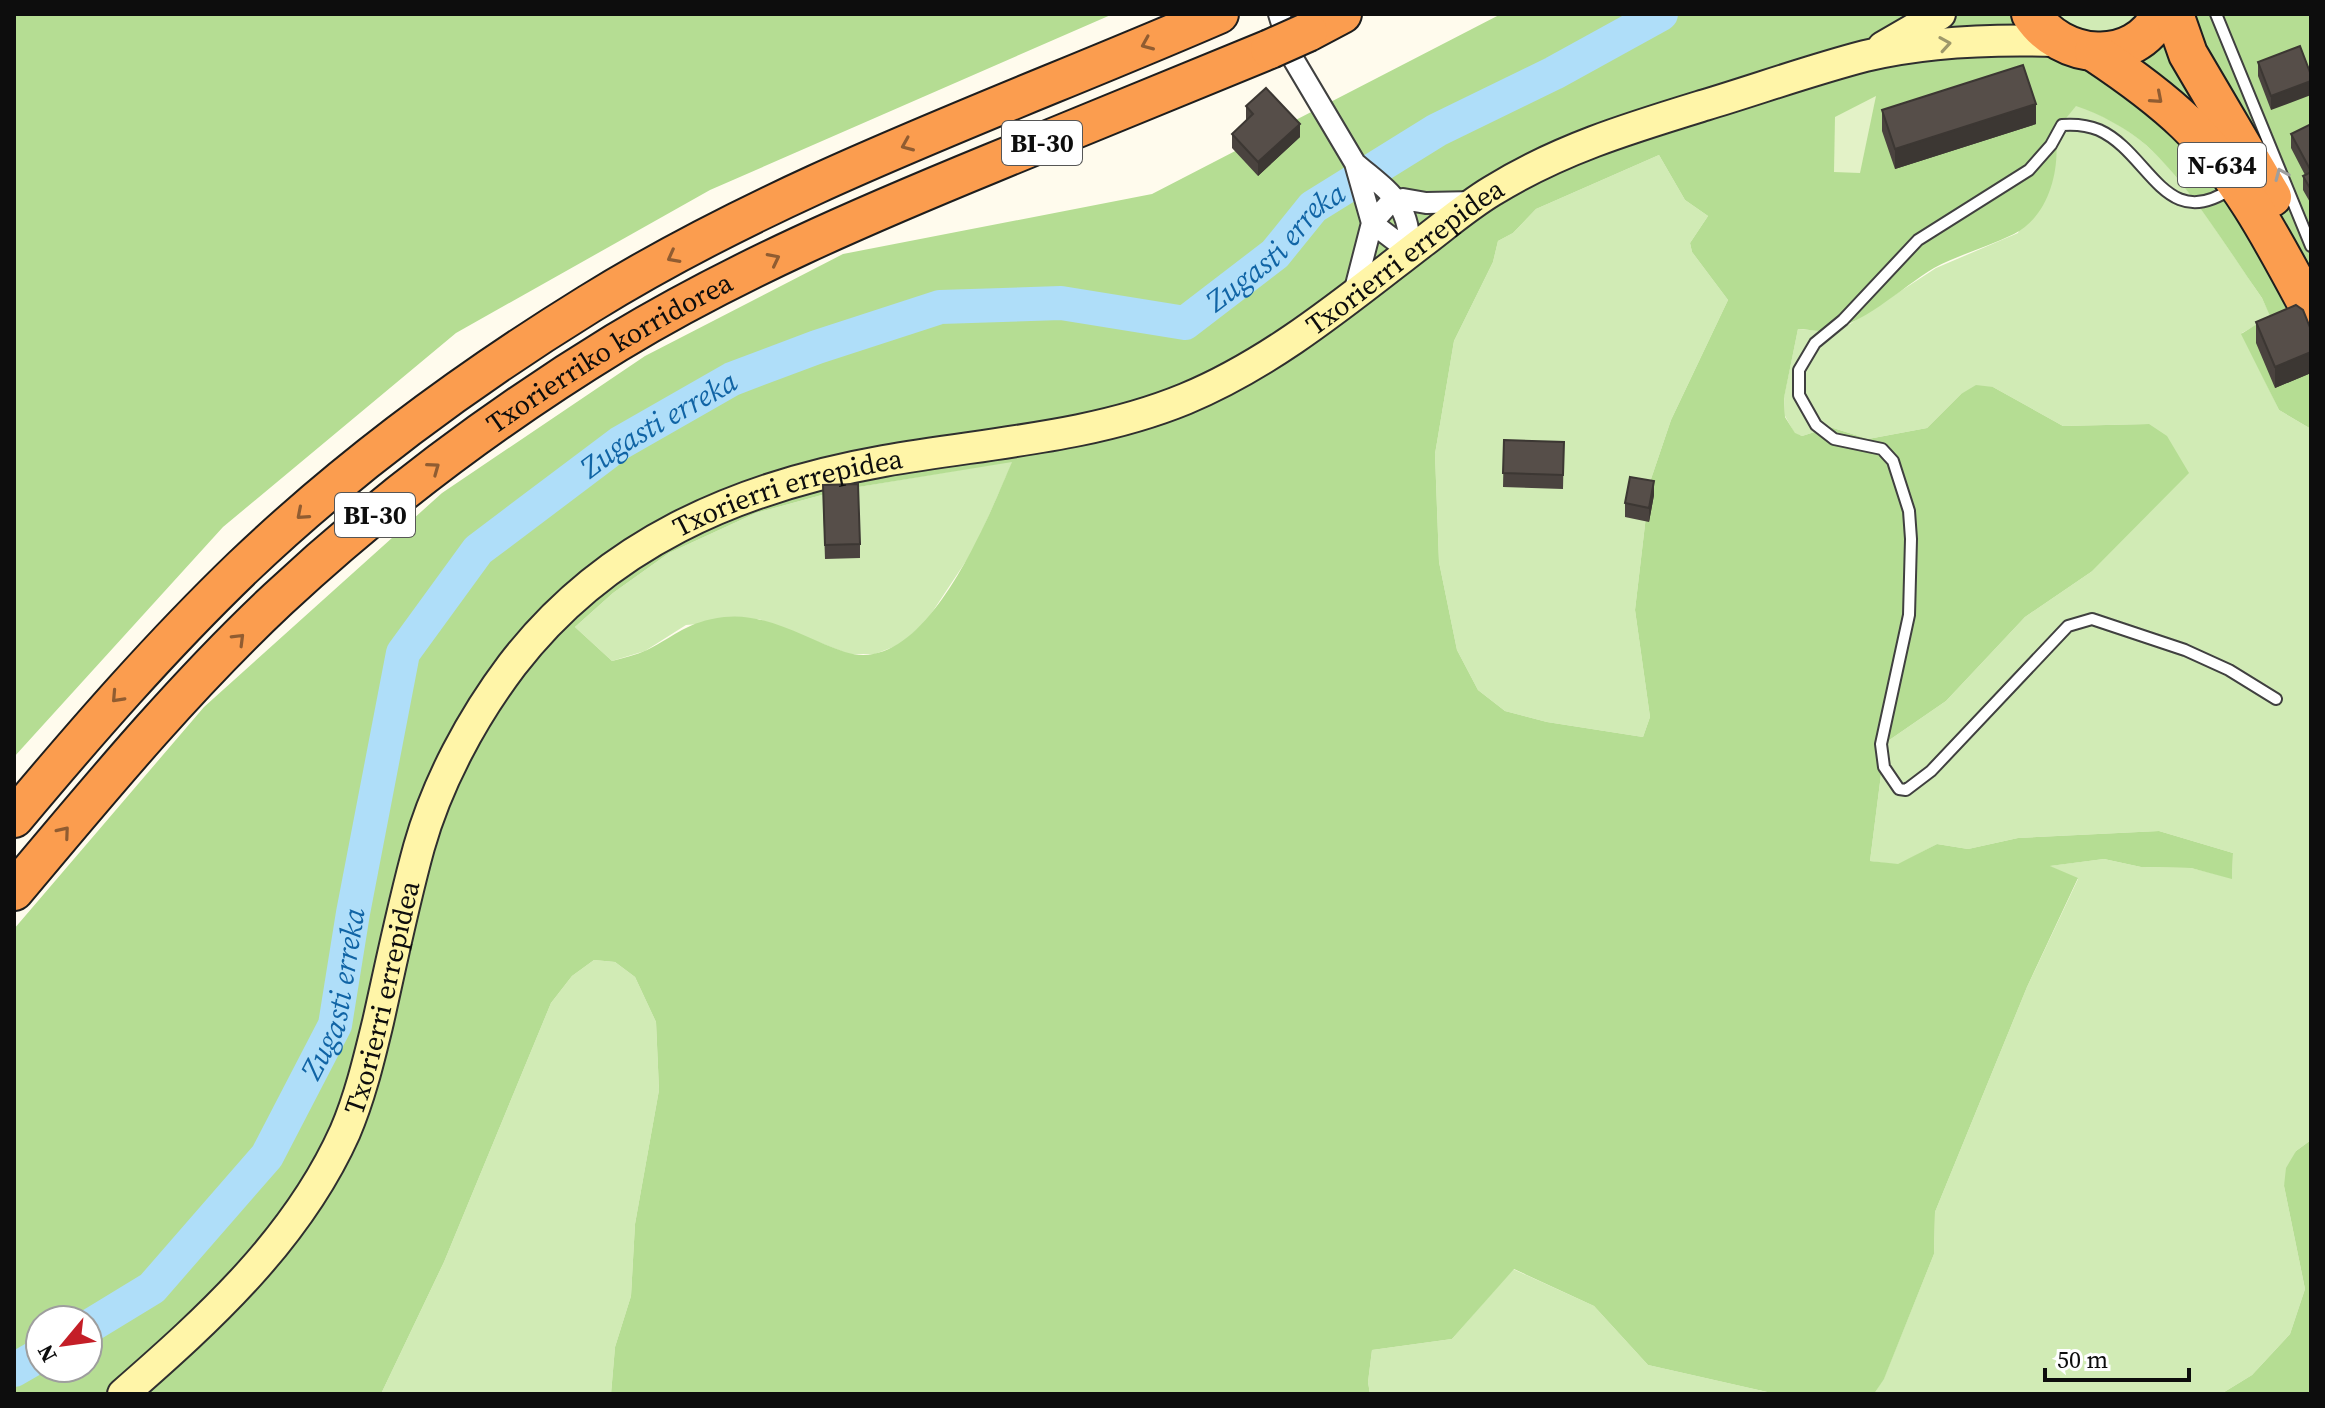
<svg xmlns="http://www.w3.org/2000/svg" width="2325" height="1408" font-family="'Source Serif 4',serif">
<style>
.green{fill:#d1ebb5}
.forest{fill:#b5dd93;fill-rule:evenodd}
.pitch{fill:#e3f2c7}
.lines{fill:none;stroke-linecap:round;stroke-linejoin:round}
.river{stroke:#afdef9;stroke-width:34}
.lane-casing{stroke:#404040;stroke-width:14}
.street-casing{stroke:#404040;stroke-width:24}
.secondary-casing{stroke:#2f2f2f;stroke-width:34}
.highway-casing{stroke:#1e1e1e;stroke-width:42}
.lane{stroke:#fff;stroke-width:10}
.street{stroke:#fff;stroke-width:20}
.secondary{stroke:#fff5a8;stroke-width:30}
.highway{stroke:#fb9d4f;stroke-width:38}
.highway-bridge-casing{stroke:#1e1e1e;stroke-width:42;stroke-linecap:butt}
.highway-bridge{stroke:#fb9d4f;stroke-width:38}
.wall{fill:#4a433f}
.shaded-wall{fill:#3c3733}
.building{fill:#564e49;stroke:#3c3733;stroke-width:2}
.oneway{stroke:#905c31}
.oneway2{stroke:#9e986a}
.oneway3{stroke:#9e9e9e}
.labels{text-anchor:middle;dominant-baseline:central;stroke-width:8;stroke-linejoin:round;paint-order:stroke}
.shield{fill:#fff;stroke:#565656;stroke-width:2}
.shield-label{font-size:26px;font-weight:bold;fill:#0d0d0d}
.street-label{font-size:28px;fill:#0d0d0d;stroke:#fff}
.water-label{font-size:30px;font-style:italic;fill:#1064a5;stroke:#fff}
</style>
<rect width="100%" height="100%" fill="#fffbed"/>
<!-- green -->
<path class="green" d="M 2049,14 L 2141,14 L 2125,28 L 2092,36 Z
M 2076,105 C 2100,114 2126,127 2146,145 C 2188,182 2229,251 2262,298 L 2271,317 L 2242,333 L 2279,410 L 2311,429 L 2311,1140 L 2296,1151 L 2284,1186 L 2305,1289 L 2290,1334 L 2252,1375 L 2221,1394 L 1874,1394 L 1884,1378 L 1934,1254 L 1935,1212 L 2027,987 L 2078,879 L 2049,866 L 2104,859 L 2141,867 L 2191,868 L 2232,878 L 2233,853 L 2159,831 L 2018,838 L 1968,849 L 1937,844 L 1898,865 L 1870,861 L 1885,743 L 1946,701 L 2025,617 L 2091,572 L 2149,424 L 2063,426 L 1993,387 L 1961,394 L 1927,428 L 1868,439 L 1830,427 L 1802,436 L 1795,434 L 1785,416 L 1784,397 L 1798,329 L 1823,331 L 1850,324 L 1936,268 L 2018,233 L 2055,132 Z
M 1659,155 L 1685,200 L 1708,216 L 1690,243 L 1692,252 L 1728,300 L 1671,420 L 1650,482 L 1635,610 L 1650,717 L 1643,737 L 1547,722 L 1505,711 L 1478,690 L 1457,650 L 1439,562 L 1435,454 L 1454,341 L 1493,262 L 1498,241 L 1513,233 L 1536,209 Z
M 1013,461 L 974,549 L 927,620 L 901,644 L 875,654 L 849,654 L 759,619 L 686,625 L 645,651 L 612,661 L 575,627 L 613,593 L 669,553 L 756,513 L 840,490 Z
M 594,960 L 615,962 L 635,977 L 656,1022 L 659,1090 L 635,1224 L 631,1296 L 615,1347 L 611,1394 L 381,1394 L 444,1262 L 551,1003 L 572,976 Z
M 1513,1269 L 1594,1306 L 1648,1365 L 1776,1394 L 1370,1394 L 1368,1382 L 1372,1350 L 1452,1339 Z"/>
<!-- forest -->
<path class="forest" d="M 14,14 L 1113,14 L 710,190 L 456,333 L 223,527 L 14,757 Z
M 1501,14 L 2049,14 L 2092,36 L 2125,28 L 2141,14 L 2311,14 L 2311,429 L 2279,410 L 2241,334 L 2270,316 L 2262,298 C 2228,250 2189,184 2146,145 C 2126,128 2100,114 2076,106 L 2055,132 C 2061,167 2050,216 2014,234 C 1988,247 1960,254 1934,268 C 1902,287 1859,329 1822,331 C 1814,331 1805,329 1798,329 L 1784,398 L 1785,417 L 1795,433 L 1802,436 L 1830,427 L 1868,439 L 1927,428 L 1961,394 L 1976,385 L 1993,387 L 2063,426 L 2149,424 L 2167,436 L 2189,473 L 2091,572 L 2025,617 L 1946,701 L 1885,743 L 1870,861 L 1898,864 L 1937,844 L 1968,849 L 2018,838 L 2159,831 L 2233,853 L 2232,879 L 2191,868 L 2141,867 L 2104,859 L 2050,866 L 2078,878 L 2027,987 L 1935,1212 L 1934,1254 L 1884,1379 L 1874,1394 L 1776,1394 L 1648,1365 L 1594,1306 L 1514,1269 L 1452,1339 L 1372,1350 L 1368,1382 L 1370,1394 L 611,1394 L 615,1347 L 631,1296 L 635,1224 L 659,1090 L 656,1022 L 635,977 L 615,962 L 594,960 L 572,976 L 551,1003 L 444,1262 L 381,1394 L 14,1394 L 14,929 L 204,707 L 442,493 L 645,356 L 843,254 L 1152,194 ZM 1659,155 L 1685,200 L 1708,216 L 1690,243 L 1692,252 L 1728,300 L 1671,420 L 1650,482 L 1635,610 L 1650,717 L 1643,737 L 1547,722 L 1505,711 L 1478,690 L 1457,650 L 1439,562 L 1435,454 L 1454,341 L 1493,262 L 1498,241 L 1513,233 L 1536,209 ZM 1012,462 C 988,517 926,679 845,652 C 806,639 766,612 724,617 C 686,622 677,635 647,650 C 636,655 623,658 612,661 L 575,627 L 613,593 L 669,553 L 756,513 L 840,490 ZM 40,1320 L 88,1320 L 88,1368 L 40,1368 Z
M 2311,1140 L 2311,1394 L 2221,1394 L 2252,1375 L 2290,1334 L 2305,1289 L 2284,1186 L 2286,1168 L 2296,1151 Z"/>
<!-- pitch -->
<path class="pitch" d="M 1876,96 L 1860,173 L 1834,172 L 1835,117 Z"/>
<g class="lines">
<!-- river -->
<g class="river">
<path id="s1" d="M 88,1327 L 152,1288 L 267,1156 L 335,1025 L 353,913 L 403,653 L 478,550 L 620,443 L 732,379 L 817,347 L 940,307 L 1061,303 L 1185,323 L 1275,254 L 1313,207 L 1437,130 L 1554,73 L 1661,14"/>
<path d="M 14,1370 L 40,1355"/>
</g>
<defs>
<path id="lane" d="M 2216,14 L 2311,246
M 2232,188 C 2165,235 2150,153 2099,130 C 2087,125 2075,124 2062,125 L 2051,145 L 2029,170 L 1918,240 L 1843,320 L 1815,343 L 1799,370 L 1799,395 L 1816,425 L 1834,439 L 1882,449 L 1893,461 L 1909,511 L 1911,539 L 1909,615 L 1881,744 L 1884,767 L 1899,789 L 1906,790 L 1931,771 L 2068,626 L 2092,619 L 2185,650 L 2229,670 L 2276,699"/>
<path id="street" d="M 1279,14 L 1292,57 L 1355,163 L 1372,223 L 1410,252
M 1355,163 C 1390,193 1410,202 1410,252
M 1354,293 L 1372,223 L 1388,205 L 1403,199 L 1426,203 L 1475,202"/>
<g id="secondary">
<path d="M 1883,47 L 1940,14"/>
<path id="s2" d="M 123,1394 C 210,1318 297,1239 345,1132 C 360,1097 369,1059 378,1022 C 391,964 403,905 419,847 C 437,783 472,718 512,665 C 605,544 737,487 884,461 C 985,443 1090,438 1185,399 C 1272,363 1346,301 1420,244 C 1444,226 1467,206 1492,191 C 1560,149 1630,128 1705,105 C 1758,89 1811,70 1865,56 C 1927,41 1992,39 2056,41"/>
</g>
<g id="highway">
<path d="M 2031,14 C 2061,60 2134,68 2161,14"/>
<path d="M 2174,14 L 2188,54 L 2272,197"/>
<path d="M 1308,32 L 1342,14"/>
<path d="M 2094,52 C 2127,74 2158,96 2186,123 C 2240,175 2276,246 2311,311"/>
<path d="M 14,818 C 87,731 161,646 243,567 C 348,467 466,380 589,304 C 786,182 1007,106 1219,14"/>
<path id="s3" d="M 14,891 C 98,791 182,689 278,599 C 381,503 495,417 616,343 C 735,271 863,216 992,163 C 1084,125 1177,87 1270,49"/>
</g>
</defs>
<!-- lane casing -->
<use href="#lane" class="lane-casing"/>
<!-- street casing -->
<use href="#street" class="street-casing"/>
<!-- secondary casing -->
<use href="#secondary" class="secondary-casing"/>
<!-- highway casing -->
<use href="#highway" class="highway-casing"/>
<!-- lane -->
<use href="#lane" class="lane"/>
<!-- street -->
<use href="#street" class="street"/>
<!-- secondary -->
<use href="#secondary" class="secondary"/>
<!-- highway -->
<use href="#highway" class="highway"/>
<defs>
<path id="highway-bridge" d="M 1270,49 L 1308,32"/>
</defs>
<!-- highway-bridge casing -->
<use href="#highway-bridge" class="highway-bridge-casing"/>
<!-- highway-bridge -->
<use href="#highway-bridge" class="highway-bridge"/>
</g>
<!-- wall -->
<path class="wall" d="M 2300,46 L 2271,110 L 2258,76 L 2258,62 Z
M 1246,106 L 1300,137 L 1258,176 L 1232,148 L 1232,134 L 1246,120 Z
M 1882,110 L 2036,124 L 1895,169 L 1882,131 Z
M 2311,124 L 2311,204 L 2303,190 L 2303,176 L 2305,175 L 2291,148 L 2291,134 Z
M 2256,322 L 2311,330 L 2311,373 L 2275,388 L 2256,343 Z
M 1504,440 L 1564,442 L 1563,489 L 1503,487 Z
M 1654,495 L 1649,522 L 1625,517 L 1625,503 Z
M 823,499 L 860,544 L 860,558 L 825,559 Z"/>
<!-- shaded-wall -->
<path class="shaded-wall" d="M 2311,81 L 2311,95 L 2271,110 L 2271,96 Z
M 2036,104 L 2036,124 L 1895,169 L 1895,149 Z
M 1300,124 L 1300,137 L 1258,176 L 1258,162 Z
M 2311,352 L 2311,373 L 2275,388 L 2275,367 Z
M 1654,481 L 1654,495 L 1649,522 L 1649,508 Z"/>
<!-- building -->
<path class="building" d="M 2300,46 L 2311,75 L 2311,81 L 2271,96 L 2258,62 Z
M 2023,65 L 2036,104 L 1895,149 L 1882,110 Z
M 1266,88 L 1300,124 L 1258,162 L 1232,134 L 1253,114 L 1246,106 Z
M 2311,124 L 2311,171 L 2291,134 Z
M 2311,172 L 2311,190 L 2303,176 Z
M 2296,305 L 2303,310 L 2311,330 L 2311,352 L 2275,367 L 2256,322 Z
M 1504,440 L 1564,442 L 1563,475 L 1503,473 Z
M 1630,477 L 1654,481 L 1649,508 L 1625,503 Z
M 858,484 L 860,544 L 825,545 L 823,485 Z"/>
<!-- one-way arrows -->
<defs><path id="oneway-chevron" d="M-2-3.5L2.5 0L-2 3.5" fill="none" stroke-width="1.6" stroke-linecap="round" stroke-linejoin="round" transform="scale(2)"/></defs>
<g class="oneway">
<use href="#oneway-chevron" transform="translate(1147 44) rotate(157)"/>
<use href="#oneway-chevron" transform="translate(2157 98) rotate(41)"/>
<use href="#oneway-chevron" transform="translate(907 145) rotate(157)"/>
<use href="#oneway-chevron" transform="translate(673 257) rotate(152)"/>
<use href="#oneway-chevron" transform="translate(774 259) rotate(-27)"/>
<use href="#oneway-chevron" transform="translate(434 468) rotate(-36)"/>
<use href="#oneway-chevron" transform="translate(302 514) rotate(139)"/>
<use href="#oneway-chevron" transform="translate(239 639) rotate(-45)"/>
<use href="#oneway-chevron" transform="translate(117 697) rotate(133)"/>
<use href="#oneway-chevron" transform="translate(64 832) rotate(-50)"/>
</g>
<use class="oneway2" href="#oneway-chevron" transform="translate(1945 44) rotate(-9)"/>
<use class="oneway3" href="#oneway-chevron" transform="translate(2281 174) rotate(-113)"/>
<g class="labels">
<!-- shield labels -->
<g class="shield">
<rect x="1002" y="121" width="80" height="44" rx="6"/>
<rect x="2178" y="143" width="88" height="44" rx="6"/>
<rect x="335" y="493" width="80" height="44" rx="6"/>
</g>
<g class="shield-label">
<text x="1042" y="143">BI-30</text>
<text x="2222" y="165">N-634</text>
<text x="375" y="515">BI-30</text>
</g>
<!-- street labels -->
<g class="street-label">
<text stroke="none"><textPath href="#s2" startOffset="1852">Txorierri errepidea</textPath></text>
<text stroke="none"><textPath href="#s3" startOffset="808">Txorierriko korridorea</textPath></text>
<text stroke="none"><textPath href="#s2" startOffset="1180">Txorierri errepidea</textPath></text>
<text stroke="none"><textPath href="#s2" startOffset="486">Txorierri errepidea</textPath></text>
</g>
<!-- water labels -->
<g class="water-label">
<text stroke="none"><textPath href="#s1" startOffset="1796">Zugasti erreka</textPath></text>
<text stroke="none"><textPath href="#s1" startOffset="1124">Zugasti erreka</textPath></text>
<text stroke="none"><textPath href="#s1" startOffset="428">Zugasti erreka</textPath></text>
</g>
</g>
<!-- border -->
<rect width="2325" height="1408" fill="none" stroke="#0d0d0d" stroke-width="32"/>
<!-- north arrow -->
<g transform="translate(64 1344) rotate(241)"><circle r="38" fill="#ffffff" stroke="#9e9e9e" stroke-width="2"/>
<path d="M0-6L14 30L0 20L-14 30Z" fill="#c41e27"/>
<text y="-12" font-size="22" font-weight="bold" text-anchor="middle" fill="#0d0d0d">N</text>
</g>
<!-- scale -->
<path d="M2045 1368v12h144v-12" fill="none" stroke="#0d0d0d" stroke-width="4"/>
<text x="2057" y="1368" font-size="24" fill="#0d0d0d" stroke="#ffffff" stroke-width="6" paint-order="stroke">50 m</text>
</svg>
